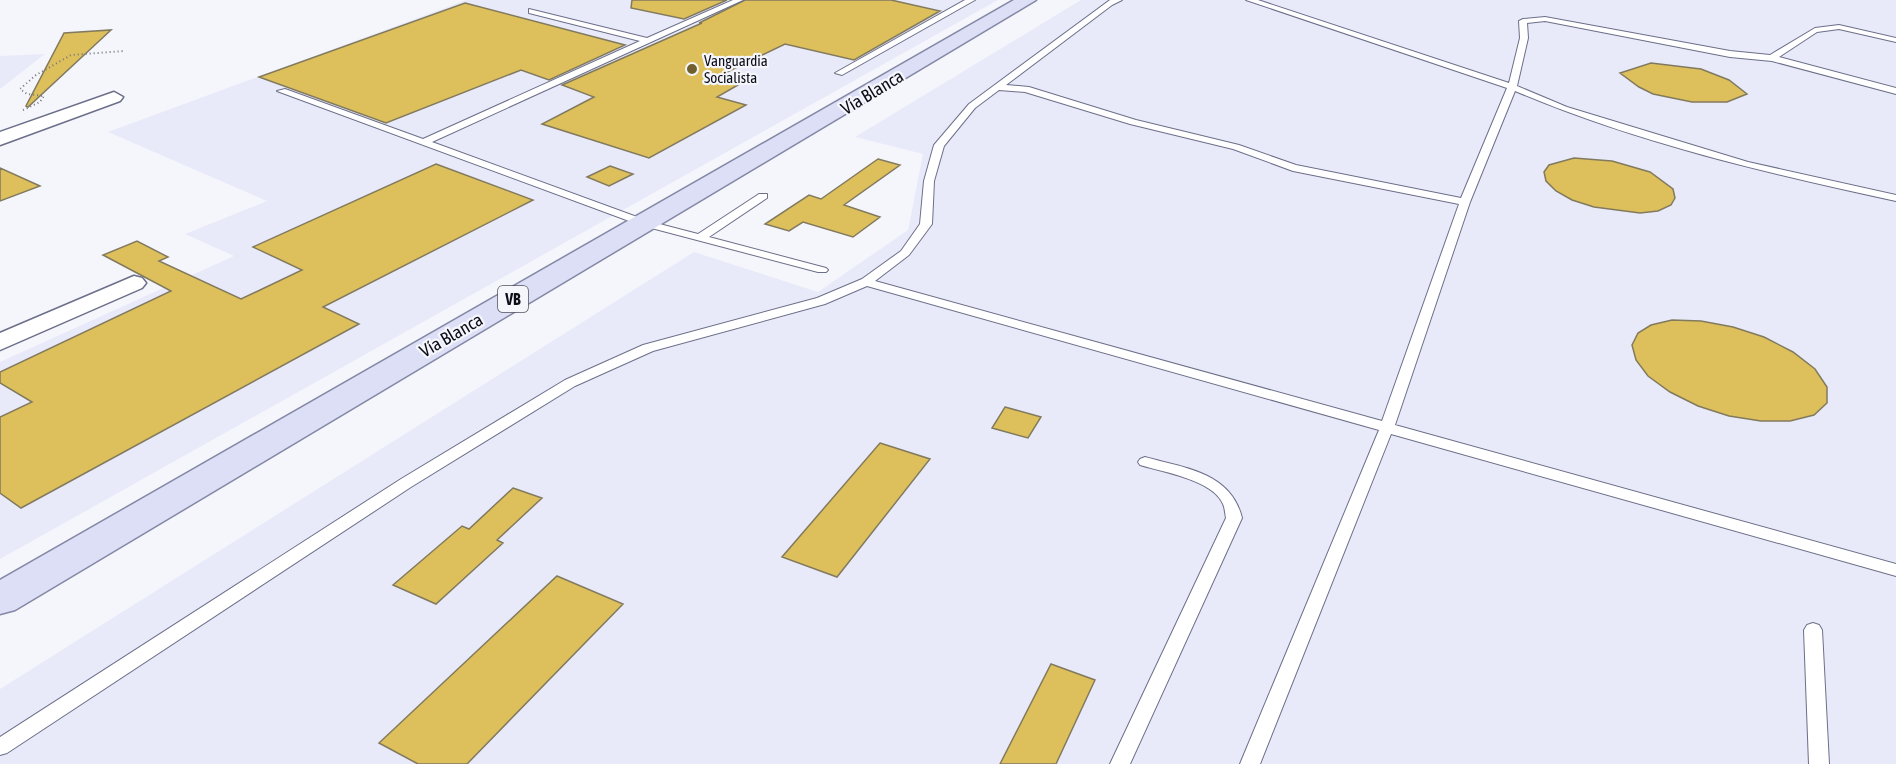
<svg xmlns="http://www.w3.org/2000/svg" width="1896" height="764" font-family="'Asap Condensed',sans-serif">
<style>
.built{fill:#e8eaf9}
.building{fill:#ddc05b;stroke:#827a5f;stroke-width:1.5}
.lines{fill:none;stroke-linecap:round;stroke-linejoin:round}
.lane-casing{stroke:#6c6f89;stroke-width:2}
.street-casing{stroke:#6c6f89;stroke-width:3}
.primary-casing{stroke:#8488a4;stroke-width:3}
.path{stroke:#76777f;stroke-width:2;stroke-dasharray:1 3;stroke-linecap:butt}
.lane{fill:#fff;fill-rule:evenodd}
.street{fill:#fff;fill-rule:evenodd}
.primary{fill:#dcdff6;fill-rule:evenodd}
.poi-dot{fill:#6f602e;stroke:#f5f6fc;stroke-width:2}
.labels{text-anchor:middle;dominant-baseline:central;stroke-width:4.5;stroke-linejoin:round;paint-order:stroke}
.far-poi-label{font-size:15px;fill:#0c0d17;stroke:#f5f6fc;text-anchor:start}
.shield{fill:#f5f6fc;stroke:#52535c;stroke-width:1.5}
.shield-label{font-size:16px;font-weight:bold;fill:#0c0d17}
.street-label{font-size:18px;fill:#0c0d17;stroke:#f5f6fc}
</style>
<rect width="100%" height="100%" fill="#f5f6fc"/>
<!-- built -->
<path class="built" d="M 466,0 L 998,0 L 0,559 L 0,362 L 234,256 L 185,234 L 267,201 L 108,132 Z
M 1081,0 L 1896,0 L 1896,764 L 0,764 L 0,689 L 694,252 L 818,292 L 908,230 L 923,154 L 855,137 Z
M 45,54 L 0,89 L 0,56 Z"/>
<!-- building -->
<path class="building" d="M 632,0 L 727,0 L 684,19 L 631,8 Z
M 745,0 L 891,0 L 940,11 L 854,60 L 785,44 L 721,75 L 745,81 L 717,97 L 746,105 L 649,158 L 542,124 L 594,97 L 562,85 L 702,23 L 699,23 Z
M 465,3 L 625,45 L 549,80 L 521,70 L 386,123 L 259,77 Z
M 111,30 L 28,107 L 26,106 L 64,33 Z
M 1651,63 L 1701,69 L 1729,80 L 1747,94 L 1727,102 L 1692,102 L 1653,94 L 1639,87 L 1620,73 Z
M 1574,158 L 1612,161 L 1650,172 L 1673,189 L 1675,198 L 1671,205 L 1658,211 L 1640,213 L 1594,207 L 1572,200 L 1556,191 L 1546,181 L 1544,172 L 1549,165 Z
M 878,159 L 900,165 L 844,205 L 880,217 L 853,237 L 803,222 L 789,231 L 765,224 L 809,195 L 821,199 Z
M 436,164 L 533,200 L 323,307 L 359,324 L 21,508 L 0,493 L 0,417 L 32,402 L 0,383 L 0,372 L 171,291 L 103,255 L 137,241 L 168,257 L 159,261 L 241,299 L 302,270 L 253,247 Z
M 610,166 L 633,174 L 609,186 L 587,177 Z
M 0,168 L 40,186 L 0,201 Z
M 1672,320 L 1701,321 L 1733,327 L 1764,337 L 1793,352 L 1815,369 L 1827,387 L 1827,403 L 1814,415 L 1790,421 L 1761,421 L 1729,416 L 1698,406 L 1670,392 L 1648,376 L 1636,360 L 1632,345 L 1638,333 L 1651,325 Z
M 1005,407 L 1041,417 L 1028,438 L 992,428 Z
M 880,443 L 930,459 L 837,577 L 782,557 Z
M 513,488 L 542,498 L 497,540 L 503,543 L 436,604 L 393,585 L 462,526 L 469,529 Z
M 557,576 L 623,604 L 467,764 L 418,764 L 379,743 Z
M 1051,664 L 1095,680 L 1056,764 L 1000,764 Z"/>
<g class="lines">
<defs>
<path id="lane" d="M 733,0 L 743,0 L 432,142 L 648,221 L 698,234 L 759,194 L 767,194 L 767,198 L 709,237 L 826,268 L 828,270 L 826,272 L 818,272 L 640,225 L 277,91 L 285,89 L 423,139 L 640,41 L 529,13 L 529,9 L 647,38 Z
M 965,0 L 975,0 L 842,75 L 835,73 Z
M 1110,0 L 1122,0 L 1112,5 L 1006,85 L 1029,87 L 1136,120 L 1239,145 L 1296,165 L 1461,198 L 1507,88 L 1246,0 L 1258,0 L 1509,83 L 1520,38 L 1519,21 L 1523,19 L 1545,17 L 1730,51 L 1770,55 L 1815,28 L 1839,25 L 1896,38 L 1896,42 L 1839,29 L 1817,32 L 1779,57 L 1896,88 L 1896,94 L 1772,61 L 1730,57 L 1545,21 L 1527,23 L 1528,38 L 1517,86 L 1567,107 L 1748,162 L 1896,195 L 1896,201 C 1767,173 1637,143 1515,91 L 1470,202 L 1395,425 L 1896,564 L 1896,576 L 1391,434 L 1260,764 L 1240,764 L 1379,430 L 867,286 L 825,304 L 653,351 L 575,386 L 411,487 L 7,753 L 0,755 L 0,737 L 401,479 L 565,380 L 643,345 L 817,298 L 862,279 L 901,251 L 920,224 L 924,181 L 934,145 L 969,104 ZM 999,90 L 1025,92 L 1130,124 L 1233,149 L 1293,171 L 1459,204 L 1382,421 L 875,281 L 909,255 L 932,224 L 934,181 L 944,146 L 975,108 Z
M 1145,457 C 1184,468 1231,472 1242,518 L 1130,764 L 1110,764 L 1226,518 C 1225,514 1225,508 1223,504 C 1213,480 1163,472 1140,465 L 1138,462 L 1140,459 Z
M 1813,623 L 1819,625 L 1822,630 L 1829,764 L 1809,764 L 1804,630 L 1807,625 Z"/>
<path id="street" d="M 114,92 L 123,97 L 120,101 L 0,145 L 0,132 Z
M 134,276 L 142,278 L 146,283 L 142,288 L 0,350 L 0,333 Z"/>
<path id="primary" d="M 1014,0 L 1036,0 L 15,610 L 0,614 L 0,580 Z"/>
</defs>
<!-- lane casing -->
<use href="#lane" class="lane-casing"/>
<!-- street casing -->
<use href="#street" class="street-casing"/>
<!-- primary casing -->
<use href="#primary" class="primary-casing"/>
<!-- path -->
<path class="path" d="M 23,110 L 40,102 L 44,96 L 27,94 L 20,89 L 36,75 L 71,55 L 124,51"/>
<!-- lane -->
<use href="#lane" class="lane"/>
<!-- street -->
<use href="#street" class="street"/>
<!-- primary -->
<use href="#primary" class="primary"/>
</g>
<!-- markers -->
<circle class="poi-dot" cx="692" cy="69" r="6"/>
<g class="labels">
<!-- far-poi labels -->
<g class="far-poi-label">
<text x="704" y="60">Vanguardia<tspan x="704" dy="17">Socialista</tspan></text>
</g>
<!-- shield labels -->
<rect class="shield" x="498" y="286" width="30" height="26" rx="4.5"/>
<g class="shield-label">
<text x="513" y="299">VB</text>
</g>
<!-- street labels -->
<g class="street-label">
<text transform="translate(872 92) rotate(-31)">Vía Blanca</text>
<text transform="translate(451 335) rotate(-30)">Vía Blanca</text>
</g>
</g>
</svg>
